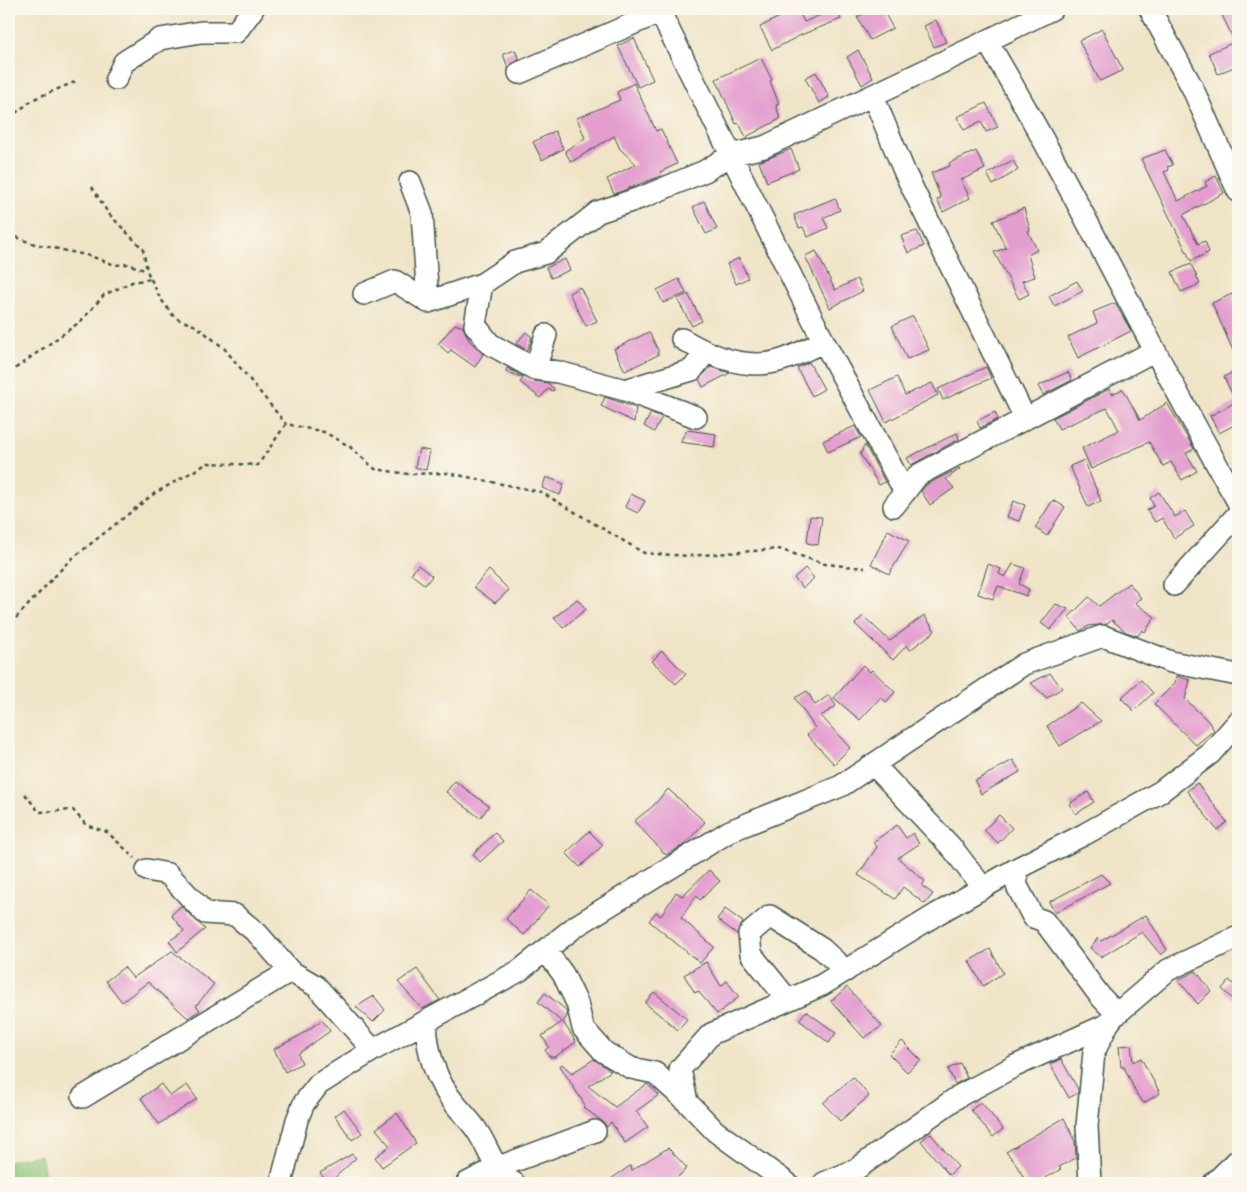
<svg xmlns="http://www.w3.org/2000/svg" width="1247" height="1192" font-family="'IM FELL Double Pica',serif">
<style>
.green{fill:#94ca7d;stroke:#5a8458}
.building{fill:#e39dcf}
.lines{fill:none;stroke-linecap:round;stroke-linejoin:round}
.minor-casing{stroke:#3e564a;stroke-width:24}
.path{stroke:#3e564a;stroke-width:2.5;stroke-dasharray:4 4;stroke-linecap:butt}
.minor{stroke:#fff;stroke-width:21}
</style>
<rect width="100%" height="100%" fill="#fbf7ec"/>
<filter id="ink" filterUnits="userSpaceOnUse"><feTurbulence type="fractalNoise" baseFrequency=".02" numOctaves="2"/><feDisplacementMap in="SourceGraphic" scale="10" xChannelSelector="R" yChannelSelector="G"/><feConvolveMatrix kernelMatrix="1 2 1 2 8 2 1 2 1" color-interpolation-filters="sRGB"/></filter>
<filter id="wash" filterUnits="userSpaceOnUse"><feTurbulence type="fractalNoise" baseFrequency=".0096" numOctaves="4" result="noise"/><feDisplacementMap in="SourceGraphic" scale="20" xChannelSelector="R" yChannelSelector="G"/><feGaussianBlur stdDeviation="1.12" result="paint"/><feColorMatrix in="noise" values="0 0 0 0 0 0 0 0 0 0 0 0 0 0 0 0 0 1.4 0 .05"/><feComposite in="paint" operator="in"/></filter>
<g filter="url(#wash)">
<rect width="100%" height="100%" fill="#f0e4c7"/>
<!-- green -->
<path class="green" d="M 41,1155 L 46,1183 L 9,1183 L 9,1161 Z"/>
<g id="blocks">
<!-- building -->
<path class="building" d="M 795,9 L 798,9 L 804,22 L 835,9 L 837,9 L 841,19 L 801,35 L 772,50 L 760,27 Z
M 872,9 L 882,9 L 893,28 L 870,40 L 857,17 Z
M 1219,9 L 1233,9 L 1238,23 L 1238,65 L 1218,74 L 1209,53 L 1235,42 Z
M 936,20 L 946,42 L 934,47 L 924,26 Z
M 1102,29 L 1123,70 L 1100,81 L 1079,41 Z
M 634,38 L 653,80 L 638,87 L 618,46 Z
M 515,50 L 519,60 L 508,68 L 503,54 Z
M 858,50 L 873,78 L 862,85 L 847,57 Z
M 761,58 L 772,80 L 770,81 L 779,104 L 776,105 L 780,119 L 746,137 L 739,123 L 736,124 L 716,79 Z
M 816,72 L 829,97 L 819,103 L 805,78 Z
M 634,83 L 656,131 L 661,129 L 677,164 L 660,172 L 661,176 L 614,194 L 607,179 L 636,164 L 620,149 L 614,136 L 571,162 L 565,151 L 585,138 L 577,118 L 620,100 L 617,92 Z
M 986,103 L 998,127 L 986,132 L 981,121 L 964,130 L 957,117 Z
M 555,131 L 563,149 L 542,160 L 533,142 Z
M 791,149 L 799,169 L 767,182 L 759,162 Z
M 1165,150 L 1173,165 L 1167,167 L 1169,170 L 1164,172 L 1178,201 L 1207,186 L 1205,182 L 1216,176 L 1224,193 L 1183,215 L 1198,244 L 1205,241 L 1209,252 L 1191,261 L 1141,159 Z
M 976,151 L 985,169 L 961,180 L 970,198 L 943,212 L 937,200 L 941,198 L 931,173 L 950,166 L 949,163 Z
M 1013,160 L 1018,170 L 993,185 L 987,174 Z
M 835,198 L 840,210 L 823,218 L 828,228 L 808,237 L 803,227 L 799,228 L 794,215 Z
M 704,201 L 717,229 L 706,234 L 693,207 Z
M 1024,208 L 1030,230 L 1028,231 L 1037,250 L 1028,255 L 1035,277 L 1022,281 L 1029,294 L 1019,299 L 994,252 L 1006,248 L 993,221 Z
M 917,231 L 924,246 L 908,253 L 901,236 Z
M 816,251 L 835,290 L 857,279 L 863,291 L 830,308 L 805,256 Z
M 739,258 L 748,278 L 736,284 L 727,264 Z
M 565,259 L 570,270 L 551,278 L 546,268 Z
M 1191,264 L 1200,284 L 1181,292 L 1172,272 Z
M 679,279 L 686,293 L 663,303 L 657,290 Z
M 1077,281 L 1083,291 L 1054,306 L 1049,296 Z
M 580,287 L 597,321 L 586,326 L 569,293 Z
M 688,294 L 702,321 L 692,326 L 677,299 Z
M 1232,294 L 1238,307 L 1238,362 L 1212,303 Z
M 1115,303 L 1131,331 L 1078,358 L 1068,337 L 1097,323 L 1093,312 Z
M 913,316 L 929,350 L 907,359 L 892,326 Z
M 455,324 L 463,327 L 469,340 L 483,354 L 475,367 L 451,350 L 448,353 L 438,344 Z
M 526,332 L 532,337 L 527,350 L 516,344 Z
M 649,332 L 658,350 L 658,355 L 625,371 L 614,349 Z
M 809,362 L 824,389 L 812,396 L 797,368 Z
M 711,367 L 730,373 L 703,387 L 699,379 Z
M 986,367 L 991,378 L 943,400 L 938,389 Z
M 507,368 L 529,380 L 548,383 L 554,389 L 553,391 L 548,389 L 540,398 L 520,382 L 523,378 L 506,371 Z
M 1238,369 L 1238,423 L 1219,433 L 1210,416 L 1236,402 L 1224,377 Z
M 1068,372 L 1072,380 L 1043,395 L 1038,386 Z
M 897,377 L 905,395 L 932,383 L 938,395 L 886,422 L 870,390 Z
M 1109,389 L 1112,394 L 1123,389 L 1140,420 L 1167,403 L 1194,449 L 1186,453 L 1197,471 L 1182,480 L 1171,462 L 1163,466 L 1149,442 L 1091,469 L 1082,448 L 1119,430 L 1107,408 L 1059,429 L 1053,418 Z
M 605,397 L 636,408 L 634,422 L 601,406 Z
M 995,412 L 998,419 L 980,428 L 977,421 Z
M 651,413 L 662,417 L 654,432 L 644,426 Z
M 855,426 L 861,437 L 828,452 L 823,441 Z
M 687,430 L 716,434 L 714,447 L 680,442 Z
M 957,433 L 959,439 L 911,465 L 907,458 Z
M 865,445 L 885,482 L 879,485 L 860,454 Z
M 419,449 L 430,451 L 426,470 L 415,467 Z
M 1084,460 L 1101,501 L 1088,507 L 1070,466 Z
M 959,468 L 960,469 L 946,479 L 954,488 L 930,505 L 921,491 L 926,485 Z
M 546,477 L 564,484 L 560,495 L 542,488 Z
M 1159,492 L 1175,517 L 1185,511 L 1194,526 L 1174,538 L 1162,518 L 1155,522 L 1147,510 L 1154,506 L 1150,498 Z
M 631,494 L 645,501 L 638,513 L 625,507 Z
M 1053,500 L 1065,507 L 1047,536 L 1035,528 Z
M 1013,501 L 1025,505 L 1019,521 L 1007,517 Z
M 810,516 L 822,517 L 818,545 L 807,543 Z
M 888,530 L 909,541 L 889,574 L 871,564 Z
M 988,564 L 1001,569 L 999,574 L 1005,577 L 1013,564 L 1025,568 L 1019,584 L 1029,589 L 1026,596 L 998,586 L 993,599 L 978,594 Z
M 418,565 L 432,576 L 425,585 L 411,574 Z
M 805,568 L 814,578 L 803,588 L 794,578 Z
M 489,570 L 509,590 L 495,603 L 474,587 Z
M 1129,583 L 1141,598 L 1135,603 L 1155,617 L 1145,632 L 1142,630 L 1138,636 L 1126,632 L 1112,620 L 1107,624 L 1089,626 L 1080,631 L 1069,617 L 1089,597 L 1099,606 Z
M 577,599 L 586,609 L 563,628 L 554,618 Z
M 1056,604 L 1068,609 L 1050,630 L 1041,623 Z
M 924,615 L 935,631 L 910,650 L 907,645 L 893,660 L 855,624 L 863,616 L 890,641 Z
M 662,651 L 686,674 L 676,684 L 652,661 Z
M 863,665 L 870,672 L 872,670 L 895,692 L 886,702 L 881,697 L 860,720 L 834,698 Z
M 1050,673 L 1062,688 L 1047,698 L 1031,683 Z
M 1176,676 L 1190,680 L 1185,699 L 1208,721 L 1214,730 L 1196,745 L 1154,704 L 1175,683 Z
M 1141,680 L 1153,693 L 1134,711 L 1121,698 Z
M 807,691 L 815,705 L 829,695 L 836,706 L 821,716 L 850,748 L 834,764 L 807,735 L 815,728 L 795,698 Z
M 1081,703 L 1101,721 L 1060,746 L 1047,726 Z
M 1013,760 L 1020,772 L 981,794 L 975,781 Z
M 455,781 L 489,806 L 480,818 L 446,792 Z
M 1197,783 L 1227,822 L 1217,830 L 1187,791 Z
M 668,789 L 705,822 L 684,845 L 666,855 L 634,821 L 652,807 Z
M 1088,792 L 1094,802 L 1076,814 L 1069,804 Z
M 999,815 L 1012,828 L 998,843 L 984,830 Z
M 897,825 L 906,838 L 913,833 L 919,844 L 898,858 L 925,881 L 922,886 L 933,894 L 925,904 L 903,887 L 895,899 L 858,875 L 877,847 L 873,842 Z
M 589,831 L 603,845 L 580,867 L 566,853 Z
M 495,833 L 503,841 L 480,862 L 473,854 Z
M 709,870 L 720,881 L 700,900 L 696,896 L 681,918 L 714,947 L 700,963 L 649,921 L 656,912 L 661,916 L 676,892 L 682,896 Z
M 1101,874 L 1110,883 L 1055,913 L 1049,902 Z
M 531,890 L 549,905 L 524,935 L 506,919 Z
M 181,906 L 205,929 L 177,952 L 169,941 L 184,931 L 171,915 Z
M 725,909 L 743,922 L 737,934 L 717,919 Z
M 1146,915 L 1167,950 L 1161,955 L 1142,932 L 1101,957 L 1090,948 L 1098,938 L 1101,941 Z
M 990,949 L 1003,973 L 983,986 L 969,961 Z
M 172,951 L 214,984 L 196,1006 L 200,1010 L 188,1018 L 148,982 L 122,1002 L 106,981 L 124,967 L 133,978 Z
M 706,962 L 721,986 L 727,981 L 739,997 L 717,1014 L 698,991 L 695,993 L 684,975 Z
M 417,969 L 440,1000 L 422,1009 L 398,982 Z
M 1196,971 L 1211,991 L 1198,1004 L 1178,980 Z
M 1229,980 L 1238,988 L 1238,1004 L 1222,989 Z
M 847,987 L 882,1026 L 864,1038 L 831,1001 Z
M 654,992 L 687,1019 L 678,1030 L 645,1003 Z
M 545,993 L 566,1010 L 567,1016 L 563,1022 L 576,1042 L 555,1057 L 550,1057 L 545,1050 L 549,1047 L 542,1036 L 562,1022 L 538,1002 Z
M 374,996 L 385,1010 L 373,1022 L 356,1007 Z
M 806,1011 L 836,1033 L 829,1043 L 799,1020 Z
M 322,1020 L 330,1031 L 298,1054 L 302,1063 L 285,1072 L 274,1049 L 299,1036 Z
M 902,1041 L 921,1060 L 907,1072 L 889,1054 Z
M 1131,1045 L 1133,1062 L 1141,1058 L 1160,1093 L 1144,1103 L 1137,1095 L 1124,1067 L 1121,1067 L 1119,1046 Z
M 594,1059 L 611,1071 L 588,1086 L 615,1107 L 647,1084 L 659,1095 L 636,1111 L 648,1127 L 625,1143 L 611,1122 L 607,1127 L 603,1122 L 583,1107 L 585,1105 L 560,1066 L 562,1064 L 572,1073 Z
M 1061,1059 L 1078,1089 L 1078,1093 L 1069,1098 L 1050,1064 Z
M 960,1063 L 967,1078 L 955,1084 L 948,1069 Z
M 853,1077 L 869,1096 L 840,1121 L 823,1103 Z
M 161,1084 L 170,1096 L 187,1085 L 197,1099 L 159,1124 L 141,1098 Z
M 981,1102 L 1003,1129 L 993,1137 L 971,1110 Z
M 344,1109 L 362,1133 L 352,1140 L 335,1116 Z
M 397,1113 L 416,1143 L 382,1167 L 375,1157 L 390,1146 L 376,1129 Z
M 1064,1118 L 1075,1141 L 1076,1158 L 1059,1167 L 1061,1169 L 1037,1183 L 1027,1183 L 1014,1161 L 1006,1152 Z
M 930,1133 L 958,1167 L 949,1175 L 921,1141 Z
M 668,1148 L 687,1168 L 672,1183 L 605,1183 L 630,1166 L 632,1170 Z
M 352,1154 L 356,1158 L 329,1183 L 320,1173 Z"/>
</g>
</g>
<g filter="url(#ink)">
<use href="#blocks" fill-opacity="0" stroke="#3e564a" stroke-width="1"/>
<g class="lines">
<defs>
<path id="minor" d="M 1150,9 L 1192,87 L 1238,191
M 987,41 L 1052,9
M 519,73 L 660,12 L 824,342 L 905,492
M 116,79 L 124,62 L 160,39 L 201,32 L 236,32 L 253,9
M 873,96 L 905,173 L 1025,418
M 410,182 L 422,213 L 428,302
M 482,284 L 475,325 L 490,344 L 535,369
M 364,294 L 395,281 L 428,302 L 482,284 L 515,262 L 546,253 L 598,212 L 643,197 L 705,171 L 731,155 L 764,147 L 987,41 C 1076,191 1150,350 1238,502
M 546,335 L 535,369 L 558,372 L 625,390 L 692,370 L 705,353
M 682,339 C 712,357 750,372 785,359 C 799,354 811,347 824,342
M 625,390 L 696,417
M 894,506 L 918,475 L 1154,351
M 1174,585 L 1238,514
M 874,765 L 953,849 L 983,888
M 1016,869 L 1017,886 L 1033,917 L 1044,921 L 1100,996 L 1117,1014
M 147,870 L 168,874 L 205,913 L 235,915 L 258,934 L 290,971
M 546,951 L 563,974 L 577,1003 L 583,1028 L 604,1052 L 631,1068 L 655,1073 L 687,1102
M 788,1000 L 751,954 L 749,934 L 770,916 L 822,949 L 846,971
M 426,1022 C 427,1052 435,1080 455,1104 C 463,1114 473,1123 479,1134 C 490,1151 495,1174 514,1183
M 83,1097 L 290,971 L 316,986 L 373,1050
M 281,1183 L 297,1120 L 304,1103 L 319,1084 L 373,1050 L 519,971 L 576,926 L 730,831 L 841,786 L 1024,664 L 1103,636 L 1171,662 L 1238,675
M 467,1183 L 496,1168 L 595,1131
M 787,1183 L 715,1131 L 687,1102 L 680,1069 L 711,1034 L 822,985 L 937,914 L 1016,869 L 1085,834 L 1160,792 L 1210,754 L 1238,722
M 824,1183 L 855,1170 L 959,1096 L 1015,1066 L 1108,1024 L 1113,1017 L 1168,970 L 1238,937
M 1090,1183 L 1087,1126 L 1094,1052 L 1108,1024
M 1214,1183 L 1238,1160"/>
</defs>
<!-- minor casing -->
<use href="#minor" class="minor-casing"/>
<!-- path -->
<path class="path" d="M 9,118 L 34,99 L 77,81
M 92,187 L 108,213 L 143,249 L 147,271 L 160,298 L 175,318 L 196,326 L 224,348 L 286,424
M 9,234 L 31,243 L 90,256 L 115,265 L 128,264 L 147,271
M 9,373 L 81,321 L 104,295 L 132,282 L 151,279
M 16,618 L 69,561 L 155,493 L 208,463 L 258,465 L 286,424 L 324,432 L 349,446 L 375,469 L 408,474 L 448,473 L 541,492 L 644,553 L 689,556 L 779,549 L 825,564 L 865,568
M 25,794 L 39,812 L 73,810 L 86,825 L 107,832 L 135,858"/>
<!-- minor -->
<use href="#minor" class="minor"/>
</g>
</g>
<!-- margin -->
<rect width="1247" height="1192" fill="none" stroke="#fbf7ec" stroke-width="30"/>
</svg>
